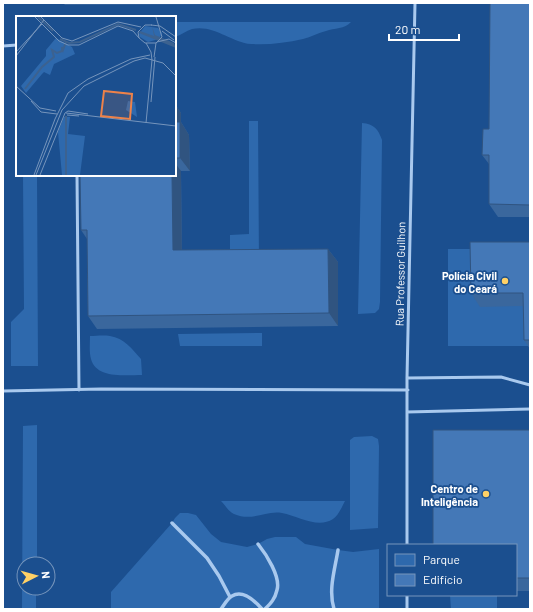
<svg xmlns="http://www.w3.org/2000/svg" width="533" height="612" font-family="Barlow,sans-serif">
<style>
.green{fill:#2e69ad}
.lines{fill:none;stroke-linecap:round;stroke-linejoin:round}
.service{stroke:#a9c9ee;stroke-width:3}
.pedestrian{stroke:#a9c9ee;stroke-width:3.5}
.wall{fill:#3a679d}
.shaded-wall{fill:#305480}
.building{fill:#4478b7;stroke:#305480}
.poi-dot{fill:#ffd166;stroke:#1b4f8f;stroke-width:1.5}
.labels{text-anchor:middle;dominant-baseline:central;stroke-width:3.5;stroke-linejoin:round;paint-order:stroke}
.street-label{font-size:11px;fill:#fff;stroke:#1b4f8f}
.poi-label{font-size:11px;font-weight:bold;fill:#fff;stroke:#1b4f8f;text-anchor:end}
.inset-river{fill:none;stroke:#3c6290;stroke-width:2}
.inset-road{fill:none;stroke:#7695bc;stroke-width:1}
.view{fill:#ee8249;fill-opacity:0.15;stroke:#ee8249;stroke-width:2}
.inset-edge{fill:none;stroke:#fff;stroke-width:2}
</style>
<rect width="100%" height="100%" fill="#1b4f8f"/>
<!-- green -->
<path class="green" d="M 175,22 L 351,22 C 345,29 334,28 326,31 C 318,33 311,37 303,39 C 286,43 268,45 251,44 C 231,42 213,24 192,29 C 186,31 181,35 175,37 Z
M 249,121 L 258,121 L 259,263 L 230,264 L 230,235 L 249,234 Z
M 362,123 C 374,124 378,129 382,140 L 380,302 L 379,309 L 375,313 L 358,314 Z
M 23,175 L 37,175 L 38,366 L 11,366 L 11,322 L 24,309 Z
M 448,249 L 530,249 L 530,346 L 448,346 Z
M 262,333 L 262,346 L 180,346 L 178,334 Z
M 90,336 C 96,336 103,335 110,336 C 124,338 132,349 141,359 L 142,375 C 126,375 96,379 91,359 C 89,352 90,343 90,336 Z
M 37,425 L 37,564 L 24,564 L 24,588 L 36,588 L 36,609 L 22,609 L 23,426 Z
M 372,436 L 378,439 L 379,446 L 378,528 L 350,530 L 350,440 L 354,437 Z
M 221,501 L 345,501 C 342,507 338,516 333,519 C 318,529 298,516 282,513 C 266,510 252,522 234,514 C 229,512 225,505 221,501 Z
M 180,513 L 188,513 L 196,515 L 211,534 L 221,542 L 247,547 L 258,544 L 267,539 L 275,537 L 296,537 L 305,544 L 338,550 L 353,552 L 379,549 L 379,609 L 111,609 L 111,592 L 172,523 L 175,518 Z
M 450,595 L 497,595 L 497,609 L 451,609 Z"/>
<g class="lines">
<!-- service -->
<path class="service" d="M 3,46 L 17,45
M 77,175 L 79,390
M 407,378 L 501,377 L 530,385
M 3,391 L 101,389 L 408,390
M 407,412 L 530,409
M 407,545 L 407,378 L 415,3
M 407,609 L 407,595"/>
<!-- pedestrian -->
<path class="pedestrian" d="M 172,523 L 207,558 L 219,576 L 230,597
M 258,544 C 266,554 281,577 277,590 C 275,599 271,603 265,609
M 221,609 C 224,605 227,599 232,596 C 243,589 255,601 262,609
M 334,609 C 328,590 335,569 338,550"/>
</g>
<!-- wall -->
<path class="wall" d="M 63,3 L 275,3 L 275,4 L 65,5 Z
M 530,3 L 530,217 L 498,217 L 489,204 L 489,164 L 482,155 L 489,129 Z
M 175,77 L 176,79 L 177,107 L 181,113 L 181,122 L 189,135 L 190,171 L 181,171 L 182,250 L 328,249 L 338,262 L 338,326 L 97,329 L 88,316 L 87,239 L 81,230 L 175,175 Z
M 530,242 L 524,306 L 480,307 L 471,293 Z
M 524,340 L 530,340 L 530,349 Z
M 530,430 L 530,591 L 516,591 L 516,545 Z"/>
<!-- shaded-wall -->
<path class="shaded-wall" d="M 175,77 L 176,79 L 177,107 L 181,113 L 181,122 L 189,135 L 190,171 L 180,158 L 175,127 Z
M 175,163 L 181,171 L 182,263 L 173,250 L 172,175 L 175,175 Z
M 328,249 L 338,262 L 338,326 L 329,313 Z"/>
<!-- building -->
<path class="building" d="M 490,3 L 530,3 L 530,205 L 489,204 L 489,155 L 482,155 L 483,129 L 489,129 Z
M 175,122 L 180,122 L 180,158 L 175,158 Z
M 80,175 L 172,175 L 173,250 L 328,249 L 329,313 L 88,316 L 87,230 L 81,230 Z
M 470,242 L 530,242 L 530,340 L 524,340 L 523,293 L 471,293 Z
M 433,430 L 530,430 L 530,578 L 516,578 L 516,545 L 433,545 Z"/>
<!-- markers -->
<g class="poi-dot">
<circle cx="505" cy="281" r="4"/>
<circle cx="486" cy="494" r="4"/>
</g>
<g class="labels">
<!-- street labels -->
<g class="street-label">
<text transform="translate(400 274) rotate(-89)">Rua Professor Guilhon</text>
</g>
<!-- poi labels -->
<g class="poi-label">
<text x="497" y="275">Polícia Civil<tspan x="497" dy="13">do Ceará</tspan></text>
<text x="478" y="488">Centro de<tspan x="478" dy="13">Inteligência</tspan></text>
</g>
</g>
<!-- overview -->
<g transform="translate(16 16)">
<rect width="160" height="160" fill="#1b4f8f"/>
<path d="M 129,10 L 142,12 L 146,17 L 143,23 L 132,26 L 124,21 L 123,18 ZM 40,22 L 56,31 L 59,38 L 38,48 L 34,59 L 28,56 L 26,58 L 10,77 L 5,70 L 30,40 L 30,34 ZM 112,85 L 119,86 L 121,101 L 110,94 ZM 48,101 L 54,101 L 52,118 L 69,120 L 64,159 L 46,159 L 42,116 Z" fill="#2e69ad"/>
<path d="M 136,10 L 139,19 L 158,27 L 160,32 L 123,17 L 124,15 L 138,20 Z" fill="#3c6290"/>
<path class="inset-river" d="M 22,1 L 37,15M 44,23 L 53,27 L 64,26 L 102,8 L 120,14M 9,73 L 26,51 L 38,41 L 36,34 L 41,37 L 46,35 L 46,31 L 47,34 L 50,26M 50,100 L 50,159"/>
<path class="inset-road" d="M 19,1 L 43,25 L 52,29 L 63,29 L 102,10 L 117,15 L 123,22M 25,1 L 46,22 L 56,25 L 102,6 L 125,11M 135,9 L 144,10 L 160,21M 136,9 L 129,9 L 122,16 L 123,22 L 129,27 L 140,27 L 146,21 L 140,1M 146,15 L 158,24M 141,26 L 153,23 L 160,27M 130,27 L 135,36 L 136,44 L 130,107M 0,36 L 26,8M 0,40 L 28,4M 138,41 L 140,27M 0,70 L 24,92 L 40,95M 15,85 L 25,96 L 41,98M 135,86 L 139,41M 49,97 L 52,95 L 72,98M 50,97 L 160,110M 51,99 L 63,100M 18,159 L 39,103 L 52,77 L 72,63 L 115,43 L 134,39M 20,159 L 46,94 L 68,70 L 118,45 L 129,42 L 147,47 L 160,60M 24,159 L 49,97"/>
<path class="view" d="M 88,75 L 116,78 L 114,103 L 85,100 Z"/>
<rect width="160" height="160" class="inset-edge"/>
</g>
<!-- border -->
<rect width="533" height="612" fill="none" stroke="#ffffff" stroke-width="8"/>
<!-- legend -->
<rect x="387" y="544" width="130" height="52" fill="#1b4f8f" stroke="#7695bc"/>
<rect x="395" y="554" width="20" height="12" fill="#2e69ad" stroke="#7695bc"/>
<text x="423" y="564" font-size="12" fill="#ffffff">Parque</text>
<rect x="395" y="574" width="20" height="12" fill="#4478b7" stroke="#7695bc"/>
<text x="423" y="584" font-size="12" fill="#ffffff">Edifício</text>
<!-- north arrow -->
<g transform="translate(36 576) rotate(84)"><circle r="19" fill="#1b4f8f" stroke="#7695bc"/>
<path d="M0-3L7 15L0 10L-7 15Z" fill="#ffd166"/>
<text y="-6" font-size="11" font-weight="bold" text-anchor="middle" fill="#ffffff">N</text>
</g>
<!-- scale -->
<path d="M389 34v6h70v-6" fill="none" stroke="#ffffff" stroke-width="2"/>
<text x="395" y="34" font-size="12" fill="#ffffff" stroke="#1b4f8f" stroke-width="3" paint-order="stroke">20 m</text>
</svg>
